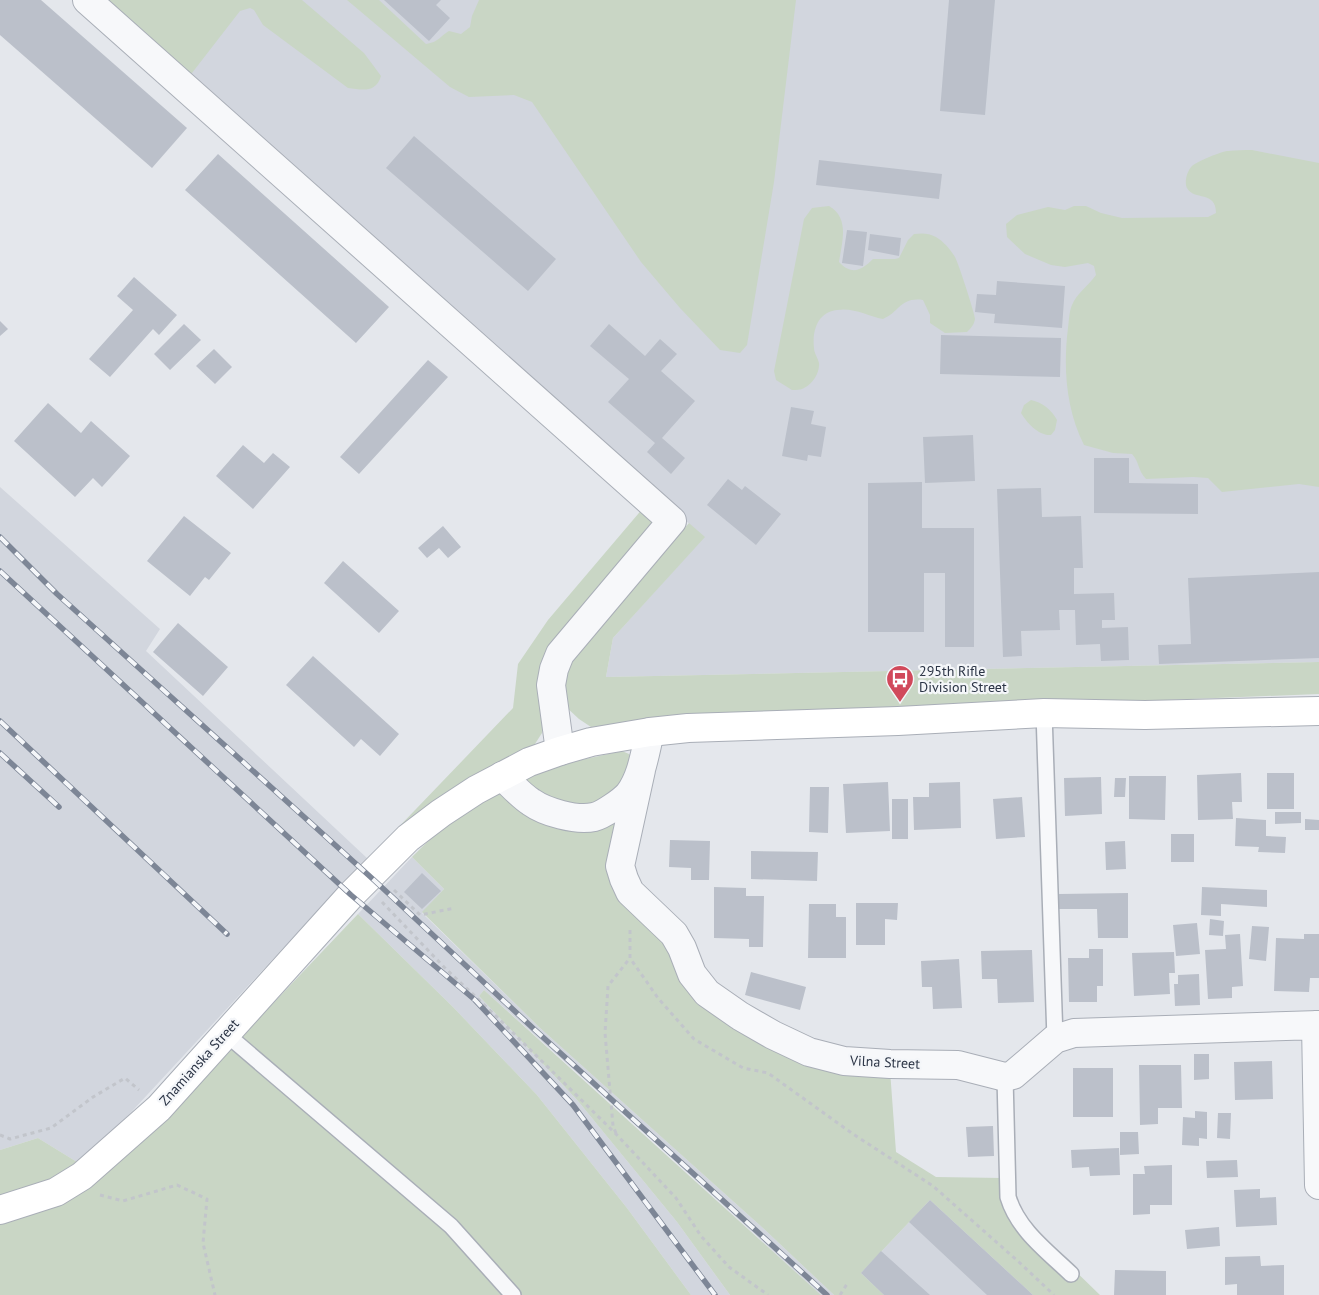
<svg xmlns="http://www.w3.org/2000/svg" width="1319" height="1295" font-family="'PT Sans',sans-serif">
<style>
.built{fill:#d2d6de}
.green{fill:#c9d6c5}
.building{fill:#bbc0ca}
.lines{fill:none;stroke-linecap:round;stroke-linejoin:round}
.lane-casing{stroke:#a9aeb7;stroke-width:18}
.street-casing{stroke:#a9aeb7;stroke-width:30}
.secondary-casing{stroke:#a9aeb7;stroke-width:30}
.path{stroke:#c2c5cb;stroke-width:3;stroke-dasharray:4 4;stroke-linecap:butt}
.lane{stroke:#f7f8fa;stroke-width:15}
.street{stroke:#f7f8fa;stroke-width:28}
.secondary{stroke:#fff;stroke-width:28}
.rail-casing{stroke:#7d8696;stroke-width:5.5}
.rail{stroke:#f4f6f9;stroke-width:4;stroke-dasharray:11;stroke-linecap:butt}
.labels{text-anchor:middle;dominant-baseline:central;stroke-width:4.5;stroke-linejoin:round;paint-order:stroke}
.poi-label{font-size:14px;fill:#2b3445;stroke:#f4f6f9;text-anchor:start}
.street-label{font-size:14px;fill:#2b3445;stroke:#f4f6f9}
</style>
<rect width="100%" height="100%" fill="#e4e7ec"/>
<!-- built -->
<path class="built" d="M 104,0 L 1319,0 L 1319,662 L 606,677 L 613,638 L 704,537 Z
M 0,487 L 160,629 L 146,651 L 368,859 L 335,892 L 110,1135 L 77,1162 L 38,1138 L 0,1150 Z
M 412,857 L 444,889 L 422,913 L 539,1027 L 764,1229 L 834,1295 L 821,1295 L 628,1118 L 484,990 L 479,996 L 578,1101 L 677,1222 L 730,1295 L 691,1295 L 627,1208 L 537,1095 L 453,1007 L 358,914 Z
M 930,1200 L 1033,1295 L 884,1295 L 861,1273 Z"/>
<!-- green -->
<path class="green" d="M 96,0 L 302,0 L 364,53 L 381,76 C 376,93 363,90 348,88 L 263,25 L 254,10 L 250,8 L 240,11 L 192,73 L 181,74 Z
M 347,0 L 379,0 L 426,44 C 439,42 439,37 449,31 L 461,34 L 470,27 L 472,16 L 479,0 L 796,0 L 774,182 L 747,345 L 740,353 L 720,350 L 680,308 L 641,262 L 532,102 L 514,95 L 469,97 L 450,87 Z
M 1252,150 L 1319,163 L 1319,487 L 1299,484 L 1222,492 L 1208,478 L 1193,477 L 1146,479 C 1137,469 1140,463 1132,454 L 1113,453 L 1084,445 C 1066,409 1063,368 1068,328 C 1069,321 1069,312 1072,305 C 1077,293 1088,286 1096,275 L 1094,266 L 1088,263 L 1065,267 L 1051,265 L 1025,254 L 1007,237 L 1006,224 L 1017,215 L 1048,207 L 1065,210 L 1074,206 L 1086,206 L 1101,213 L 1122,218 L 1208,217 L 1216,213 C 1216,190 1194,201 1187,188 C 1184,182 1187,171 1192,166 C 1196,162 1222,151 1228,151 C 1236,150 1244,150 1252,150 Z
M 829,206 C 850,218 842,242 839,262 C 852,276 862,270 873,259 L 895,259 L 899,258 L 908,240 L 914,234 C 922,233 929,233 936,237 C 943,241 951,250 955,257 C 958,262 975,314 975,319 C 974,325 971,328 967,332 L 945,333 L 930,323 L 930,315 L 923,300 C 900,297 900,312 883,319 C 868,316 853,307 837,310 C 818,312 812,330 814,348 C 814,353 818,358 819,363 C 820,372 813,384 804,388 C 801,390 796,390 792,390 L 776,380 L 774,371 L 804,219 L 812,208 Z
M 1031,400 C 1043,403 1051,409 1057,420 L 1055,430 L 1051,435 C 1039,436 1027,423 1021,413 L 1024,405 Z
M 644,507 L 650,517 L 652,525 L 555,649 L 544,724 L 542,733 L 533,747 L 492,765 L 404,827 L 368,859 L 513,708 L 518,664 L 548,620 Z
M 689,523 L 705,537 L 613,638 L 606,677 L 1319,662 L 1319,694 L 688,719 L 591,727 L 579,719 L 565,706 L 562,675 L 568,661 Z
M 622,751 L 629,754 L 634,760 L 620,829 L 653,919 L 703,996 L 890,1070 L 896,1152 L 936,1177 L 1002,1178 L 1033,1230 L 1100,1295 L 1033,1295 L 930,1200 L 861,1273 L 884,1295 L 834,1295 L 764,1229 L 539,1027 L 422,912 L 444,889 L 412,857 C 454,813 511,779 570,763 C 587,758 605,755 622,751 Z
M 358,914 L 453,1007 L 537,1095 L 627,1208 L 691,1295 L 0,1295 L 0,1221 L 93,1182 L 128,1154 L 166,1116 Z
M 484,990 L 821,1295 L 730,1295 L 677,1222 L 578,1101 L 479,996 Z
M 38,1138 L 77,1162 L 50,1180 L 0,1198 L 0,1150 Z"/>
<!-- building -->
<path class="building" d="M 0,0 L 41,0 L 187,128 L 152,168 L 0,35 Z
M 384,0 L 441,0 L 436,5 L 450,18 L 429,41 Z
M 949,0 L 995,0 L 985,115 L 940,111 Z
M 414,136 L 556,259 L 528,291 L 386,168 Z
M 218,154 L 389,307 L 356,343 L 185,190 Z
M 819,160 L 942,174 L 939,199 L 816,185 Z
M 847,230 L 867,232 L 863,266 L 842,263 Z
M 870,234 L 901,238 L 899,256 L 868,250 Z
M 134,277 L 177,315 L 159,335 L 153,329 L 110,377 L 89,359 L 133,310 L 117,296 Z
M 997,281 L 1065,286 L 1062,328 L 994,323 L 995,314 L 975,312 L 977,294 L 996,295 Z
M 0,321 L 8,329 L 0,336 Z
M 184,324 L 201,340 L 170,370 L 154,354 Z
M 609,324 L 645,356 L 660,339 L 677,354 L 661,371 L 695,401 L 662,438 L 685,458 L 671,474 L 647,452 L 655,443 L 608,402 L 629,379 L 590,346 Z
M 941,335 L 1061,338 L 1060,377 L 940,374 Z
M 214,349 L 232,367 L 215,384 L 196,366 Z
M 428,360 L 448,377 L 359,474 L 340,457 Z
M 48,403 L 81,433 L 91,421 L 130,456 L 102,487 L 93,478 L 75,497 L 14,441 Z
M 791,407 L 814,411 L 811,424 L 826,427 L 821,457 L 808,455 L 807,461 L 782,456 Z
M 973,435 L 975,481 L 925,483 L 923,437 Z
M 243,445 L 264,463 L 273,453 L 290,467 L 253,509 L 216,476 Z
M 1094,458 L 1129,458 L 1129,483 L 1198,484 L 1198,514 L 1094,513 Z
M 728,479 L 742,490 L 745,486 L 781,514 L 756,545 L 707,505 Z
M 922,482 L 922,528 L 974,528 L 974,647 L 945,647 L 945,573 L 924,573 L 924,632 L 868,632 L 868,483 Z
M 1041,488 L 1042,517 L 1081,516 L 1083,568 L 1074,568 L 1074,594 L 1114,593 L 1115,620 L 1102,620 L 1102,628 L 1128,627 L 1129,660 L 1101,661 L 1100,644 L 1076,645 L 1075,610 L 1059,610 L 1060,630 L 1021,631 L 1022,656 L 1003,657 L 997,489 Z
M 184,516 L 231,553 L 209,580 L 205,577 L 190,596 L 147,561 Z
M 443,526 L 461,547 L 448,558 L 439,548 L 427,558 L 418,548 Z
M 343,561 L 399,611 L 379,633 L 324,583 Z
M 1319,572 L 1319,658 L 1159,664 L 1158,645 L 1191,644 L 1188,578 Z
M 178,623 L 228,667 L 203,696 L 153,652 Z
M 313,656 L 399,734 L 380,756 L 361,739 L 354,747 L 286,685 Z
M 1241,773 L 1242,802 L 1232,802 L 1233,819 L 1198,820 L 1197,775 Z
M 1267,773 L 1294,773 L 1294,809 L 1267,809 Z
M 1129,776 L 1166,776 L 1165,820 L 1129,819 Z
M 1101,777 L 1102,814 L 1065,816 L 1064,778 Z
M 1115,778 L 1126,778 L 1125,797 L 1114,797 Z
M 888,782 L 890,831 L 846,833 L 843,784 Z
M 960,782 L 961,828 L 914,830 L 913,797 L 929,797 L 929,783 Z
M 810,787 L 829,787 L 828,833 L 809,832 Z
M 1022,797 L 1025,837 L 996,839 L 993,799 Z
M 892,799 L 908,799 L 908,839 L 892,839 Z
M 1275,812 L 1301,812 L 1301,823 L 1275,824 Z
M 1236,818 L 1266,820 L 1266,836 L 1286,837 L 1285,853 L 1258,852 L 1259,847 L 1235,846 Z
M 1305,819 L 1319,820 L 1319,830 L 1305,830 Z
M 1171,834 L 1194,834 L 1194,862 L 1171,862 Z
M 670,840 L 710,841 L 709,880 L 691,880 L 691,868 L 669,867 Z
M 1125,841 L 1126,869 L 1106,870 L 1105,842 Z
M 751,851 L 818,852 L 817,881 L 751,879 Z
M 422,873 L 441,891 L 422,909 L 404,892 Z
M 714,887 L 746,888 L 746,896 L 764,896 L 763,947 L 749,947 L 749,939 L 714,938 Z
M 1202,887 L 1267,890 L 1267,907 L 1221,904 L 1221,916 L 1201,915 Z
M 1128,893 L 1128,938 L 1098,938 L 1097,909 L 1059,909 L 1059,894 Z
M 856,903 L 898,903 L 897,920 L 885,919 L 885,945 L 856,945 Z
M 809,904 L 836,904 L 836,917 L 846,917 L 846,958 L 808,958 Z
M 1210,919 L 1224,921 L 1223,936 L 1209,935 Z
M 1197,923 L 1200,954 L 1176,956 L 1173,925 Z
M 1252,926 L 1269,927 L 1266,961 L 1249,959 Z
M 1240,934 L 1243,986 L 1232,987 L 1232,998 L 1208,999 L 1205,950 L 1226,949 L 1225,935 Z
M 1304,934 L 1319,934 L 1319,978 L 1310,978 L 1309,992 L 1274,991 L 1276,938 L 1304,939 Z
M 1089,949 L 1103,949 L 1103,986 L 1097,986 L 1097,1002 L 1069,1002 L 1068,958 L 1089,958 Z
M 1032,950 L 1034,1002 L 998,1003 L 997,979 L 982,979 L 981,951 Z
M 1174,952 L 1175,973 L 1169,973 L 1170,994 L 1134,996 L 1132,953 Z
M 959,959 L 962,1008 L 933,1009 L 932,987 L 922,987 L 921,961 Z
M 751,972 L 806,987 L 800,1010 L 745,995 Z
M 1199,974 L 1200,1005 L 1175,1006 L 1174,984 L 1178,984 L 1178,975 Z
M 1194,1054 L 1209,1054 L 1209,1079 L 1194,1080 Z
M 1272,1061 L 1273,1099 L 1235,1100 L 1234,1062 Z
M 1139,1065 L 1181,1065 L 1182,1108 L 1158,1108 L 1158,1124 L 1140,1125 Z
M 1073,1068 L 1113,1068 L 1113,1117 L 1073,1117 Z
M 1195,1111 L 1207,1112 L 1207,1139 L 1199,1138 L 1199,1146 L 1182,1145 L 1183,1117 L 1195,1118 Z
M 1218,1113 L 1231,1113 L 1230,1139 L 1217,1138 Z
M 993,1126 L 994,1156 L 968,1157 L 966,1127 Z
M 1120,1132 L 1138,1132 L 1139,1154 L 1120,1155 Z
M 1119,1148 L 1120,1175 L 1090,1176 L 1089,1167 L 1072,1168 L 1071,1150 Z
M 1237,1160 L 1238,1177 L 1207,1178 L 1206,1161 Z
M 1172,1165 L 1172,1205 L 1150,1205 L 1150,1214 L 1133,1215 L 1133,1174 L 1145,1174 L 1144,1166 Z
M 1260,1189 L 1260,1198 L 1276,1197 L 1277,1225 L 1236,1227 L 1234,1190 Z
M 930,1200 L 1033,1295 L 987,1295 L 909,1222 Z
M 1219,1227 L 1220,1246 L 1187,1249 L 1185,1230 Z
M 881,1251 L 930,1295 L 884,1295 L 861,1273 Z
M 1260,1256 L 1261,1266 L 1284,1265 L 1284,1295 L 1237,1295 L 1237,1284 L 1225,1285 L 1225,1257 Z
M 1115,1270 L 1166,1271 L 1166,1295 L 1114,1295 Z"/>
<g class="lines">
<defs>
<path id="lane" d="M 1044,713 L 1055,1039
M 225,1033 L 451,1226 L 513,1295
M 1005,1077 L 1008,1197 C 1018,1230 1047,1251 1071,1274"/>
<path id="street" d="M 87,0 L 672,521 L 560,654 L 554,669 L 551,685 L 560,751
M 641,770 L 620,866 L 624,879 L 630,892 L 674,934 L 682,948 L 692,974 L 707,993 L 740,1016 L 773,1035 L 809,1052 L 844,1061 L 890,1064 L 958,1065 L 1005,1077 L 1013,1075 L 1055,1039 L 1074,1033 L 1319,1025
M 502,776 C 511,784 520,795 531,802 C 545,812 576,821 594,817 C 603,815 623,801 629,794 C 642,777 645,752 650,732
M 1316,1025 L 1319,1185"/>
<path id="secondary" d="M 0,1210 L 56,1192 L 82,1176 L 159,1108 L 351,895 L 408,838 L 441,813 L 476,790 L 529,762 L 560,751 L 591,742 L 650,732 L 688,728 L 898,721 L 1044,713 L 1145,715 L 1319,711"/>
</defs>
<!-- lane casing -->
<use href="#lane" class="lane-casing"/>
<!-- street casing -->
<use href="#street" class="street-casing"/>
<!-- secondary casing -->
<use href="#secondary" class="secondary-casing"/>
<!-- path -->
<path class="path" d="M 394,890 L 420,915 L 455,908
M 382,902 L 444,967 L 498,1018 L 616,1134 L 676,1198 L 701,1236 L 729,1267 L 768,1295
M 630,930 L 630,958 L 658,998 L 694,1039 L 743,1068 L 768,1073 L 853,1134 L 933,1186 L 1020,1263 L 1054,1295
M 616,1133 L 613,1126 L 605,1033 L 608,986 L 630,958
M 0,1135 L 10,1139 L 51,1128 L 93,1097 L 125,1078 L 139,1090
M 100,1195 L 123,1201 L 177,1185 L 207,1199 L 203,1243 L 215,1295
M 840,1295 L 847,1284"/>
<!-- lane -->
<use href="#lane" class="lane"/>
<!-- street -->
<use href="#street" class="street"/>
<!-- secondary -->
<use href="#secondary" class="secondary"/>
<defs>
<path id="rail" d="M 0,537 L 57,594 L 375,881 L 535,1030 L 827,1295
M 0,571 L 351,895 L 475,1000 L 573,1105 L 715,1295
M 0,721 L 227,934
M 0,753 L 59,807"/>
</defs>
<!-- rail casing -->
<use href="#rail" class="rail-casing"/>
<!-- rail -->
<use href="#rail" class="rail"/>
</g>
<!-- icons -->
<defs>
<symbol id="bus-pin" viewBox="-11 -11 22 30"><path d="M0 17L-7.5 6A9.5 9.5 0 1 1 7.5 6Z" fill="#d1495b" stroke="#f4f6f9"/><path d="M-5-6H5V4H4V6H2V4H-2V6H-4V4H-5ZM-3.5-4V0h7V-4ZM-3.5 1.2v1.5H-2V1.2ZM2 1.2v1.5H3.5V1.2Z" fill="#fff"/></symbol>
</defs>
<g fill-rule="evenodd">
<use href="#bus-pin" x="884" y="663" width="32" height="43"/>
</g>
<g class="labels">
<!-- poi labels -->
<g class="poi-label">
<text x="919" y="671">295th Rifle<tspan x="919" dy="16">Division Street</tspan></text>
</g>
<!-- street labels -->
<g class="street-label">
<text transform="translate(199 1062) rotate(-48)">Znamianska Street</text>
<text transform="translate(885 1062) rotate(3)">Vilna Street</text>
</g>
</g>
</svg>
